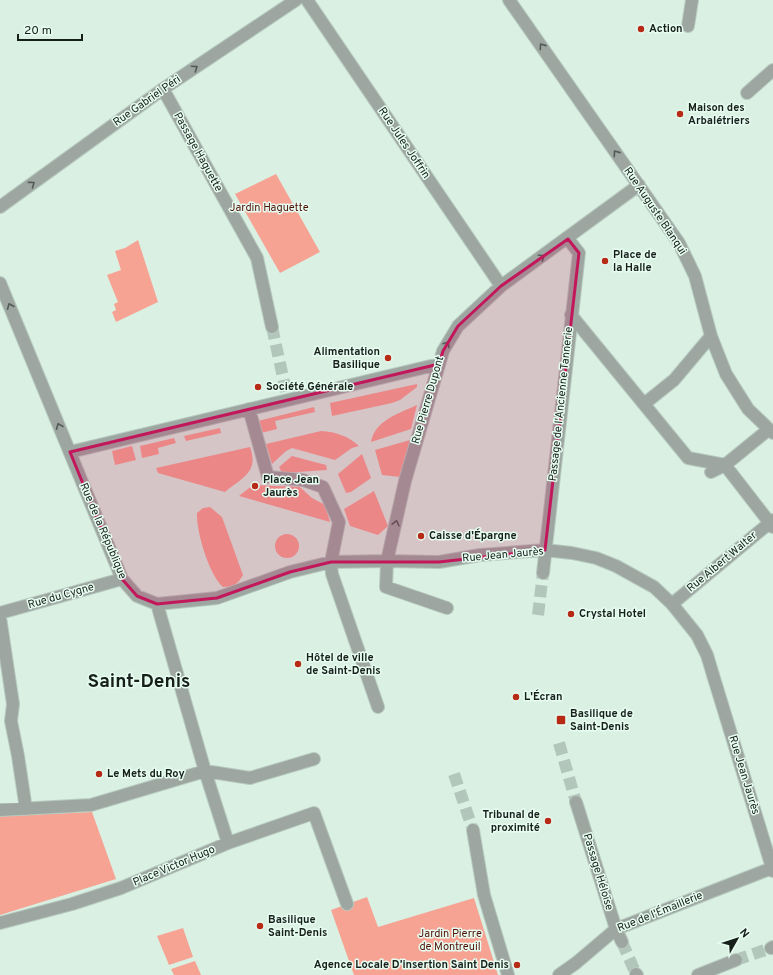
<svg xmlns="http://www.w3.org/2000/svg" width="773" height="975" font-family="Overpass,sans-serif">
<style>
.green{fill:#f7a393}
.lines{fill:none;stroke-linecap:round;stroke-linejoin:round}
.street-tunnel{stroke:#b3c6bb;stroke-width:12;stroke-dasharray:12 6;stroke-linecap:butt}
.street-casing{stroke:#b7cabf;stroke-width:14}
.street{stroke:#9da6a1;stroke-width:12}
.oneway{stroke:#535c57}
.marked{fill:#c2185b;fill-opacity:0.2;stroke:#c2185b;stroke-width:3;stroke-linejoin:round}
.poi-dot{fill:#b72a16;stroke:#e7fdf1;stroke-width:1.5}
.labels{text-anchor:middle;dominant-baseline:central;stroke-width:3;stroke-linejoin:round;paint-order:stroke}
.poi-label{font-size:11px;font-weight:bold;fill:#171f1b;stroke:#e7fdf1;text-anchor:start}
.street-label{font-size:11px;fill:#171f1b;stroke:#e7fdf1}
.park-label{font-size:11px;fill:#511208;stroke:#e7fdf1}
.town-label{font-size:19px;font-weight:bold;fill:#171f1b;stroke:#e7fdf1}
</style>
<rect width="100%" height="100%" fill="#daf0e3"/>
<!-- green -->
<path class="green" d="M 276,174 L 320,252 L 280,273 L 235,194 Z
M 138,240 L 158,302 L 116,322 L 112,312 L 116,310 L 114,304 L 118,302 L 107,275 L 121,270 L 115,251 L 125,248 Z
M 417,384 L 417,387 L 400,400 L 392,403 L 332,416 L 330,403 Z
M 417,405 L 411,429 L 371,442 C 375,420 400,413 417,405 Z
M 314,407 L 315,412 L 275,421 L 277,429 L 261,433 L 258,421 Z
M 220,428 L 221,433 L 186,441 L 184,436 Z
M 321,431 C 336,432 348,436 359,446 L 352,448 L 335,460 L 292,448 L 286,451 L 272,464 L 266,444 Z
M 174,438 L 176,443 L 158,448 L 159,454 L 142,458 L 140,446 Z
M 410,440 L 400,477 L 382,475 L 375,450 Z
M 132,446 L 136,460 L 115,465 L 112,451 Z
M 250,447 C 259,472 243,477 225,492 L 158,473 L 156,468 Z
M 362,454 L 371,478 L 351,492 L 346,493 L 338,474 Z
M 292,456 L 326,465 L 327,470 L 282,473 L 279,467 Z
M 253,485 L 300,487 L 312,498 L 325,505 L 330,522 L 239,496 Z
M 374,491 L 388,526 L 378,535 L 350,526 L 344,509 Z
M 210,507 L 222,517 L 243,575 C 238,584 233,587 223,587 C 209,575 196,531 197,513 L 203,508 Z
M275 546a12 12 0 1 1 24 0a12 12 0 1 1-24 0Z
M 92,812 L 116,879 L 0,915 L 0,816 Z
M 367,897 L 378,927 L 474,898 L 498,975 L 354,975 L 331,910 Z
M 183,928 L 193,957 L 169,965 L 157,936 Z
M 195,961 L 201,975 L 174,975 L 171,969 Z"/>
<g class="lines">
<!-- street-tunnel -->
<path class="street-tunnel" d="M 272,327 L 288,400
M 538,615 L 543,573
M 559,743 L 576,802
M 454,774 L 473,830
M 622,942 L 636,974
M 736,960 L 771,948"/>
<defs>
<path id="street" d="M 307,0 L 501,286
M 509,0 L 679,243 L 695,276 L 711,336 L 726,374 L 748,409 L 773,433
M 688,26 L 692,0
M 163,89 L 257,258 L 272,327
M 747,93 L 773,70
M 0,207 L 163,89 L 296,0
M 0,283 L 122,579 L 137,596 L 157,604 L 217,598 L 290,572 L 331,562 L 387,561 L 439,562 L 480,555 L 545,550 L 572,553 L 596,558 L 616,566 L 654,587 L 672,604 L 697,635 L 707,655 L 713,675 L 773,871
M 571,315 L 688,458 L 725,465 L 773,527
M 644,404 L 674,380 L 711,336
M 249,409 L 268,477 L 303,480 L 323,487 L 339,522 L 331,562 L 332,574 L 378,707
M 70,452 L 439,364
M 711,472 L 725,465 L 768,430
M 543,573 L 579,253 L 568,239
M 157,604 L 205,771 L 228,843
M 672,604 L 773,520
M 447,608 L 386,587 L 387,561 L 405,481 L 443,351 L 458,326 L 501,286 L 639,185
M 0,613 L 122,579
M 0,617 L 13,704 L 11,721 L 18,756 L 26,809
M 576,802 L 616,929 L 622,942
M 0,810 L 91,805 L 205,771 L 250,778 L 314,759
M 473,830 L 484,895 L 508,975
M 0,923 L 72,904 L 121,888 L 228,843 L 314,813 L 347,904
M 771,948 L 773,947
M 636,974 L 637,975
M 559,975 L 576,963 L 616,929 L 772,868
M 698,975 L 736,960"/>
</defs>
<!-- street casing -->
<use href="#street" class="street-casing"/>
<!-- street -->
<use href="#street" class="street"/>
</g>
<!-- one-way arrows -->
<defs><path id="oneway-chevron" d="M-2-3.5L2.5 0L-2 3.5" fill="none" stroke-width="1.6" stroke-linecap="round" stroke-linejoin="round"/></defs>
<g class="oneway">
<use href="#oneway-chevron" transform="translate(542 46) rotate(-125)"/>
<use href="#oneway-chevron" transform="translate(195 68) rotate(-34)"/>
<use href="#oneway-chevron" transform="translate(616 153) rotate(-125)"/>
<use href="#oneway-chevron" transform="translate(32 184) rotate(-36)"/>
<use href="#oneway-chevron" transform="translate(542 257) rotate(-35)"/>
<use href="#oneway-chevron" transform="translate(10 306) rotate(-113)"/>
<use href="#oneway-chevron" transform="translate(447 344) rotate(-57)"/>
<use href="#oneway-chevron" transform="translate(59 426) rotate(-112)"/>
<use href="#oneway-chevron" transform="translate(396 523) rotate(-77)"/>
</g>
<!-- marked area -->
<path class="marked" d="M 568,239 L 579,253 L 545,550 L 439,562 L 331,562 L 290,572 L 217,598 L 157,604 L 137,596 L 122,579 L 70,452 L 439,364 L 443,351 L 458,326 L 501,286 Z"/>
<!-- markers -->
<g class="poi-dot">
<circle cx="641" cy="29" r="4"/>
<circle cx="680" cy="114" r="4"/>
<circle cx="605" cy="261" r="4"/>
<circle cx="388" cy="358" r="4"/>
<circle cx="258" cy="387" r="4"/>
<circle cx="255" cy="486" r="4"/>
<circle cx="421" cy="536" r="4"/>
<circle cx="571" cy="614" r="4"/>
<circle cx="298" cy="664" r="4"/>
<circle cx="516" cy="697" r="4"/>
<rect x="556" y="715" width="10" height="10" rx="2"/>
<circle cx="99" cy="774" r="4"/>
<circle cx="548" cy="821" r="4"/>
<circle cx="260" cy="926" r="4"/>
<circle cx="517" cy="965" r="4"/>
</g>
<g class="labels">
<!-- poi labels -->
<g class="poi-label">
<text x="649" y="29">Action</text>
<text x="688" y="108">Maison des<tspan x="688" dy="13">Arbalétriers</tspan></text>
<text x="613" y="255">Place de<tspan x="613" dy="13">la Halle</tspan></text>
<text x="380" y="352" text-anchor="end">Alimentation<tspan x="380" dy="13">Basilique</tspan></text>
<text x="266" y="387">Société Générale</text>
<text x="263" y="480">Place Jean<tspan x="263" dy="13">Jaurès</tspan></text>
<text x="429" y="536">Caisse d'Épargne</text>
<text x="579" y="614">Crystal Hotel</text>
<text x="306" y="658">Hôtel de ville<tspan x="306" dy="13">de Saint-Denis</tspan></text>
<text x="524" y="697">L'Écran</text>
<text x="570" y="714">Basilique de<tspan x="570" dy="13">Saint-Denis</tspan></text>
<text x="107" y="774">Le Mets du Roy</text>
<text x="540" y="815" text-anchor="end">Tribunal de<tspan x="540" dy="13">proximité</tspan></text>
<text x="268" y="920">Basilique<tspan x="268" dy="13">Saint-Denis</tspan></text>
<text x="509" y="965" text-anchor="end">Agence Locale D’insertion Saint Denis</text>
</g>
<!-- street labels -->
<g class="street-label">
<text transform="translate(147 101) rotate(-35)">Rue Gabriel Péri</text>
<text transform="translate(404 143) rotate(56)">Rue Jules Joffrin</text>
<text transform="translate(198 152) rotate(61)">Passage Haguette</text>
<text transform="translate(655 211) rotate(56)">Rue Auguste Blanqui</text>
<text transform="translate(428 400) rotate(-74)">Rue Pierre Dupont</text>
<text transform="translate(561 404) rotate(-84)">Passage de l'Ancienne Tannerie</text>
<text transform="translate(103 531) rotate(67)">Rue de la République</text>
<text transform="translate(503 555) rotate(-5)">Rue Jean Jaurès</text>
<text transform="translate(722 562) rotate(-40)">Rue Albert Walter</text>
<text transform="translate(61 596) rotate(-16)">Rue du Cygne</text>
<text transform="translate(744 775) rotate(73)">Rue Jean Jaurès</text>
<text transform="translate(174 866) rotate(-23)">Place Victor Hugo</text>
<text transform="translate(598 872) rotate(73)">Passage Héloïse</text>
<text transform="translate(660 912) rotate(-22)">Rue de l'Émaillerie</text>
</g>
<!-- park labels -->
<g class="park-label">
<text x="269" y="208">Jardin Haguette</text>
<text x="450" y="934">Jardin Pierre<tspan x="450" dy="13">de Montreuil</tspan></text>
</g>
<!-- town labels -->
<g class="town-label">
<text x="139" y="682">Saint-Denis</text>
</g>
</g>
<!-- north arrow -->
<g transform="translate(737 939) rotate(51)" stroke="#e7fdf1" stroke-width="3" paint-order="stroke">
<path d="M0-3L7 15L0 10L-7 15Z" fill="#171f1b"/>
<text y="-6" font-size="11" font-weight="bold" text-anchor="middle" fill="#171f1b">N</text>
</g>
<!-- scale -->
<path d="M18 34v6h64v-6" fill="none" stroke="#171f1b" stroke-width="2"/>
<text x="24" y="34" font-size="12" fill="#171f1b" stroke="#e7fdf1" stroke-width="3" paint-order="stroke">20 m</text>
</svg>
